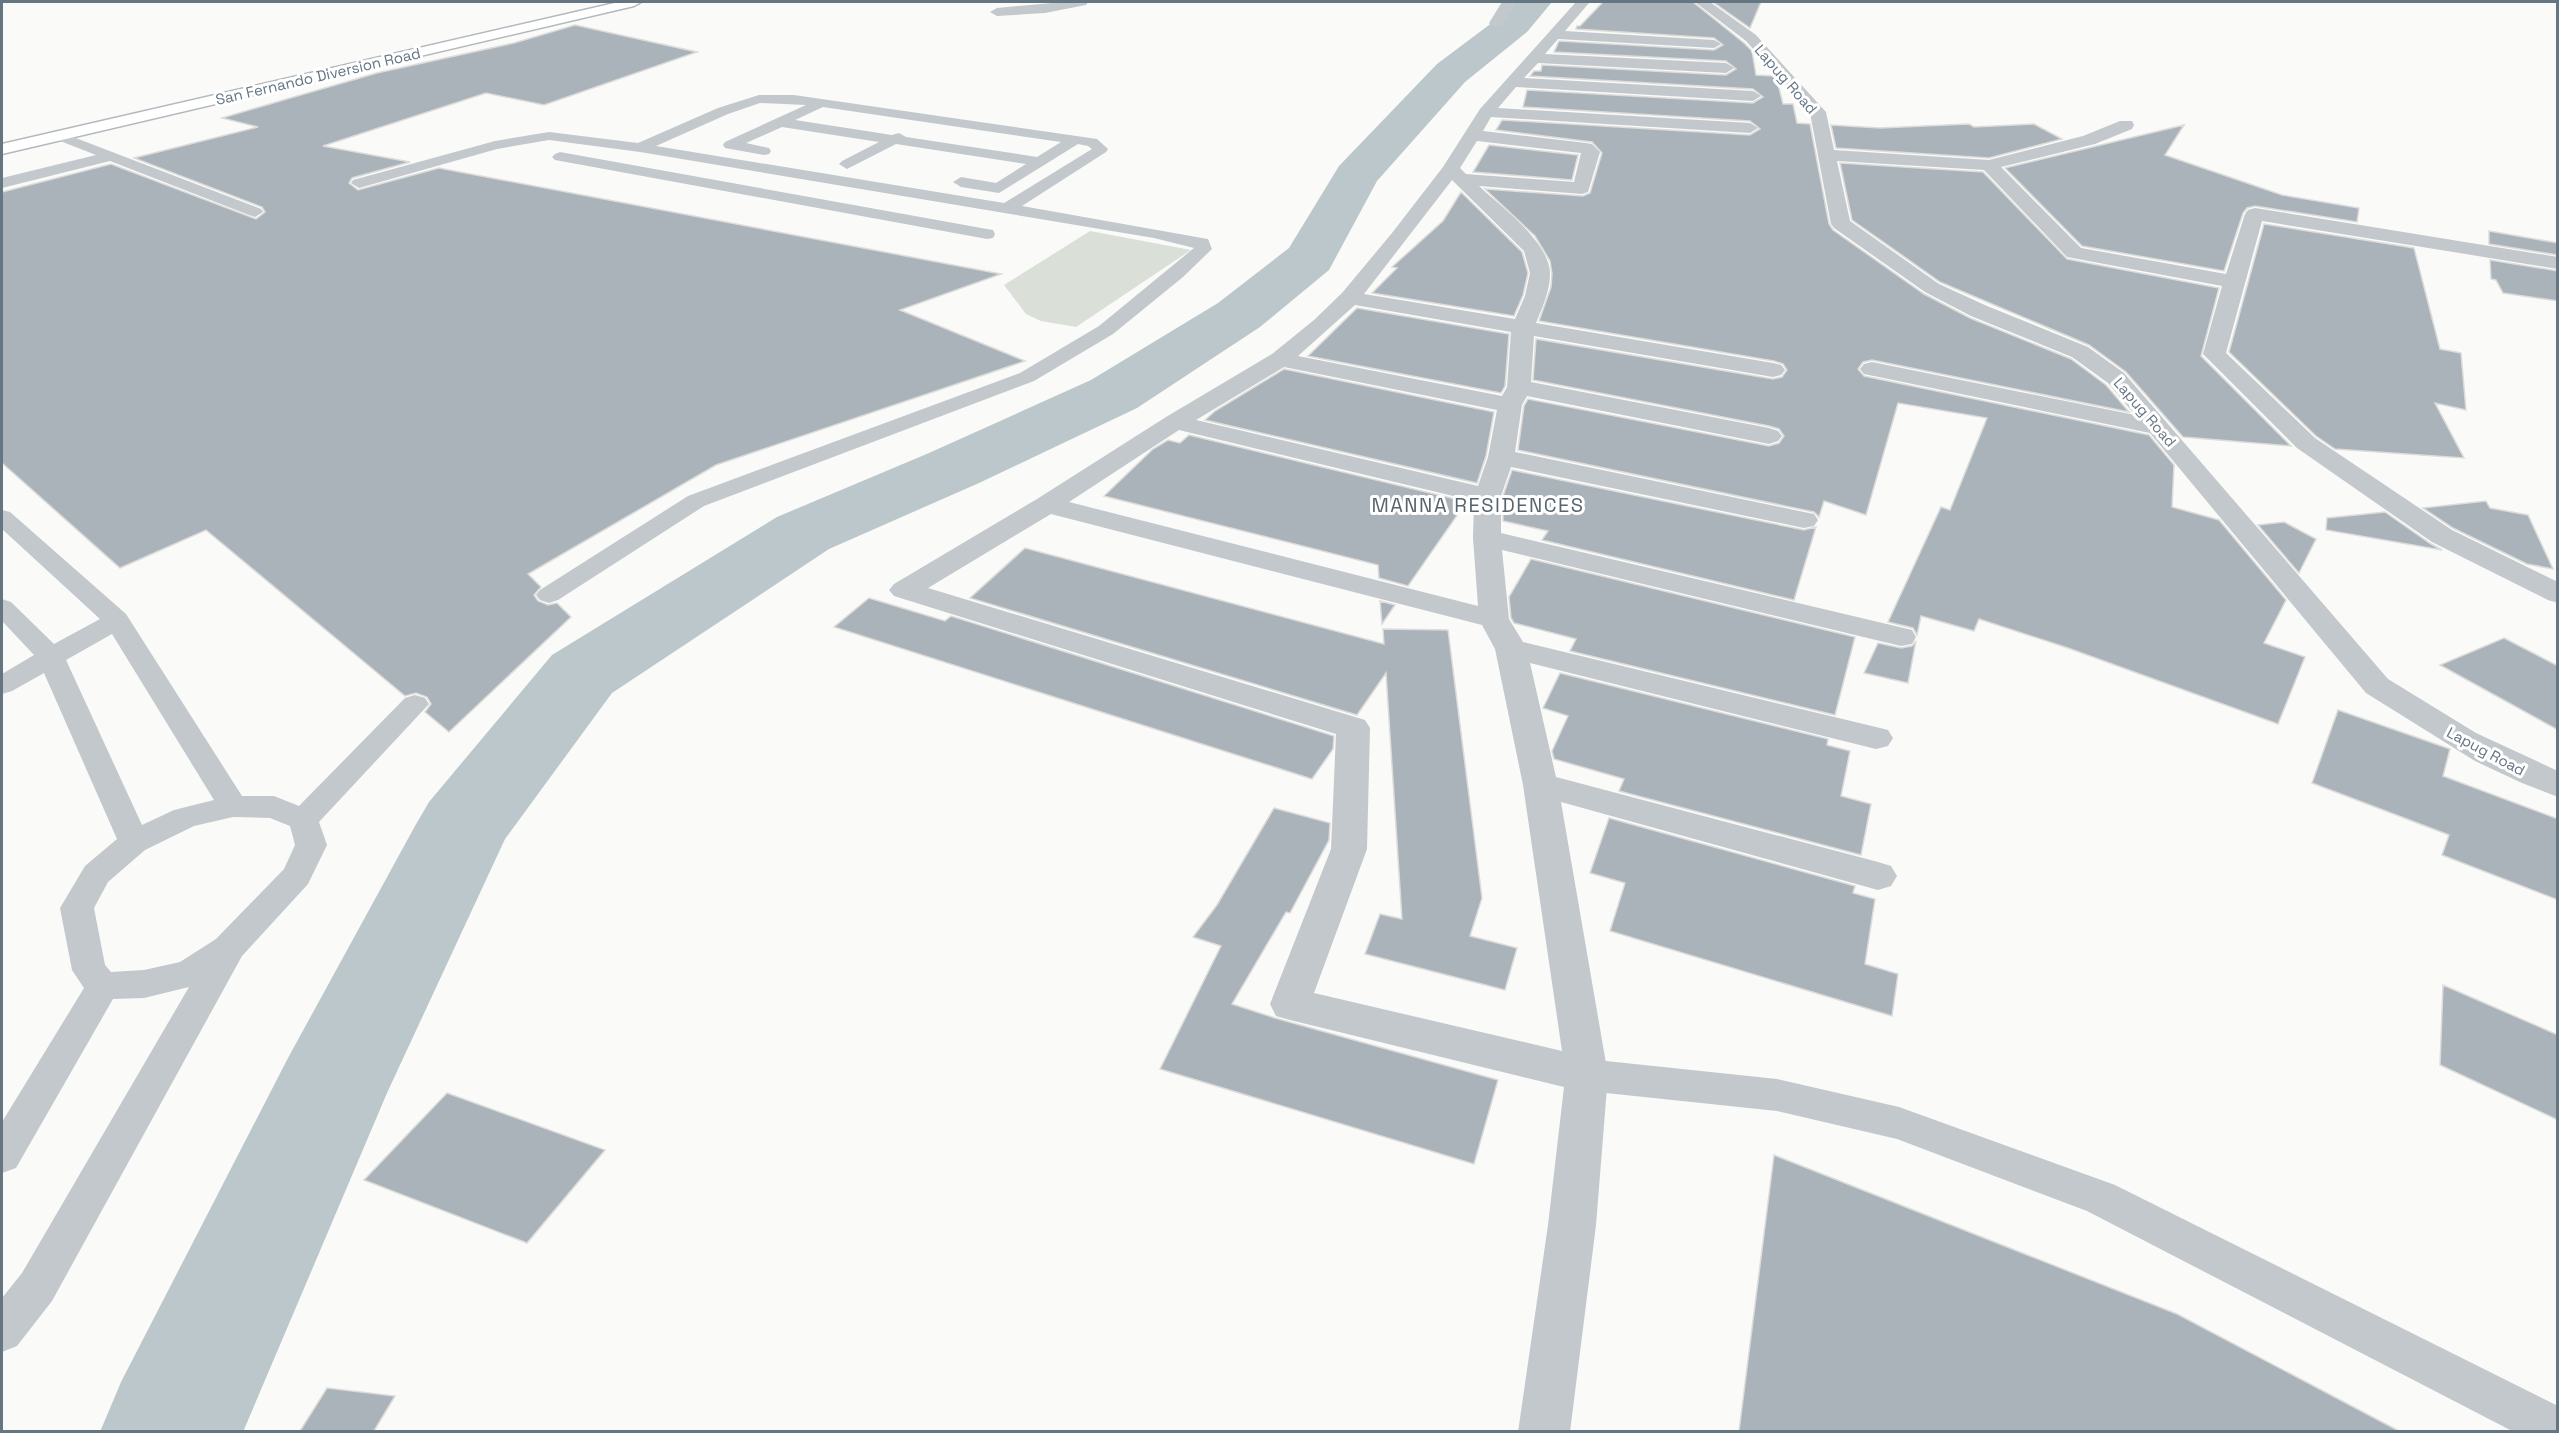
<svg xmlns="http://www.w3.org/2000/svg" width="2559" height="1433" font-family="'Space Grotesk',sans-serif">
<style>
.green{fill:#dadfd7}
.lines{fill:none;stroke-linecap:round;stroke-linejoin:round}
.river{fill:#bbc7cb;fill-rule:evenodd}
.building{fill:#aab3b9;stroke:#dcdcda;stroke-width:1.5}
.highway-casing{stroke:#b4b9bd;stroke-width:3}
.lane{fill:#c3c8cc;fill-rule:evenodd}
.street{fill:#c3c8cc;fill-rule:evenodd}
.highway{fill:#fff;fill-rule:evenodd}
.labels{text-anchor:middle;dominant-baseline:central;stroke-width:6;stroke-linejoin:round;paint-order:stroke}
.far-street-label{font-size:15px;fill:#657683;stroke:#fff}
.neighbourhood-label{font-size:20px;letter-spacing:1.5px;fill:#57646e;stroke:#fff}
</style>
<rect width="100%" height="100%" fill="#fafaf8"/>
<!-- green -->
<path class="green" d="M 1090,231 L 1191,250 L 1076,327 L 1041,321 L 1026,314 L 1004,285 Z"/>
<g class="lines">
<!-- river -->
<path class="river" d="M 1515,2 L 1552,2 L 1527,32 L 1465,82 L 1377,181 L 1329,270 L 1260,327 L 1137,408 L 979,483 L 829,549 L 612,693 L 505,839 L 387,1093 L 243,1432 L 100,1432 L 121,1382 L 288,1058 L 415,826 L 429,802 L 552,655 L 777,517 L 929,453 L 1091,380 L 1218,303 L 1289,248 L 1339,166 L 1437,64 L 1501,16 Z"/>
</g>
<!-- building -->
<path class="building" d="M 1603,2 L 1693,2 L 1744,43 L 1752,51 L 1756,75 L 1774,76 L 1777,80 L 1783,104 L 1793,104 L 1797,123 L 1810,124 L 1829,224 L 1833,230 L 1924,294 L 1970,318 L 2071,359 L 2106,385 L 2129,412 L 1872,360 L 1863,362 L 1858,369 L 1864,376 L 2149,435 L 2174,465 L 2172,507 L 2219,520 L 2286,600 L 2264,643 L 2305,657 L 2278,724 L 2068,648 L 1979,619 L 1974,631 L 1921,616 L 1917,635 L 1913,628 L 1888,622 L 1941,507 L 1950,510 L 1987,418 L 1898,403 L 1866,515 L 1824,501 L 1819,517 L 1814,512 L 1518,450 L 1524,406 L 1528,399 L 1769,446 L 1779,443 L 1784,436 L 1779,429 L 1769,426 L 1533,380 L 1536,339 L 1773,379 L 1782,377 L 1787,370 L 1783,364 L 1774,361 L 1539,321 L 1551,287 L 1552,274 L 1550,261 L 1535,236 L 1485,189 L 1583,196 L 1590,193 L 1602,153 L 1592,142 L 1496,130 L 1502,120 L 1750,135 L 1760,129 L 1750,121 L 1523,107 L 1527,90 L 1753,103 L 1763,97 L 1753,89 L 1530,76 L 1534,71 L 1541,71 L 1542,65 L 1726,75 L 1736,69 L 1726,61 L 1554,52 L 1559,41 L 1714,50 L 1723,45 L 1714,38 L 1576,29 L 1577,26 L 1580,26 Z
M 1713,2 L 1761,2 L 1750,28 Z
M 575,25 L 697,52 L 544,105 L 486,93 L 323,146 L 410,162 L 352,178 L 349,183 L 358,190 L 439,168 L 1001,274 L 900,310 L 1025,361 L 716,465 L 528,574 L 541,587 L 534,595 L 538,601 L 548,605 L 557,603 L 571,617 L 449,732 L 425,712 L 431,704 L 427,697 L 416,693 L 405,696 L 206,530 L 120,568 L 2,463 L 2,192 L 111,164 L 256,219 L 265,212 L 262,207 L 134,158 L 258,127 L 222,118 L 280,101 L 377,73 L 514,43 Z
M 1969,124 L 1974,127 L 2034,124 L 2062,139 L 1989,158 L 1836,148 L 1831,125 L 1880,128 Z
M 2184,125 L 2165,155 L 2282,195 L 2359,208 L 2357,222 L 2255,206 L 2247,208 L 2243,213 L 2224,271 L 2082,246 L 2005,168 Z
M 1489,145 L 1578,155 L 1572,180 L 1473,172 Z
M 1840,163 L 1983,172 L 2067,259 L 2219,288 L 2201,356 L 2291,446 L 2183,437 L 2126,372 L 2089,345 L 1940,282 L 1852,220 Z
M 1461,192 L 1522,252 L 1528,273 L 1523,295 L 1514,316 L 1372,293 L 1397,268 L 1392,267 L 1443,221 Z
M 2264,224 L 2414,248 L 2440,349 L 2461,353 L 2466,410 L 2435,403 L 2464,458 L 2335,449 L 2316,436 L 2229,352 Z
M 2489,231 L 2558,243 L 2558,255 L 2489,244 Z
M 2490,260 L 2558,271 L 2558,301 L 2503,293 L 2496,280 L 2491,279 Z
M 1357,308 L 1509,334 L 1505,386 L 1501,393 L 1308,356 Z
M 1284,369 L 1494,412 L 1486,456 L 1477,483 L 1205,420 L 1215,411 Z
M 1189,435 L 1472,503 L 1471,514 L 1460,511 L 1408,586 L 1379,578 L 1378,565 L 1104,496 L 1153,449 L 1168,440 L 1180,443 Z
M 1512,470 L 1804,530 L 1816,527 L 1794,600 L 1542,540 L 1548,531 L 1503,521 L 1503,496 Z
M 2486,501 L 2490,508 L 2528,515 L 2553,569 L 2527,564 L 2453,528 L 2423,508 Z
M 2385,512 L 2431,544 L 2442,550 L 2326,530 L 2327,518 Z
M 2284,522 L 2316,539 L 2299,573 L 2258,525 Z
M 1025,548 L 1384,644 L 1383,629 L 1448,630 L 1482,898 L 1470,936 L 1517,948 L 1505,990 L 1365,954 L 1380,914 L 1402,919 L 1386,673 L 1357,715 L 970,598 Z
M 1531,559 L 1855,637 L 1835,715 L 1570,651 L 1576,639 L 1514,623 L 1511,618 L 1509,597 Z
M 869,598 L 945,621 L 951,616 L 1334,736 L 1333,749 L 1312,779 L 834,627 Z
M 1380,601 L 1395,605 L 1382,624 Z
M 2504,638 L 2558,666 L 2558,730 L 2440,665 Z
M 1916,641 L 1908,683 L 1864,673 L 1878,643 L 1901,648 L 1912,646 Z
M 1560,673 L 1828,739 L 1827,745 L 1850,751 L 1841,796 L 1871,804 L 1861,855 L 1619,791 L 1624,779 L 1554,759 L 1552,751 L 1568,716 L 1543,708 Z
M 2338,710 L 2450,749 L 2443,776 L 2558,819 L 2558,900 L 2442,855 L 2449,835 L 2312,783 Z
M 1274,808 L 1330,823 L 1329,840 L 1290,913 L 1286,912 L 1232,1004 L 1275,1018 L 1498,1080 L 1474,1164 L 1160,1069 L 1221,946 L 1193,937 L 1217,905 Z
M 1609,818 L 1855,886 L 1853,893 L 1875,899 L 1865,964 L 1898,974 L 1892,1016 L 1610,931 L 1625,883 L 1590,873 Z
M 2443,985 L 2558,1035 L 2558,1120 L 2440,1065 Z
M 447,1093 L 605,1150 L 527,1243 L 364,1180 Z
M 1774,1155 L 2177,1314 L 2399,1431 L 1739,1431 Z
M 327,1388 L 395,1396 L 374,1431 L 300,1431 Z"/>
<g class="lines">
<defs>
<path id="highway" d="M 619,2 L 641,2 L 634,6 L 2,154 L 2,144 Z"/>
</defs>
<!-- highway casing -->
<use href="#highway" class="highway-casing"/>
<!-- lane -->
<path class="lane" d="M 759,95 L 794,95 L 1097,139 L 1108,149 L 1106,152 L 1022,206 L 1202,238 L 1208,239 L 1212,249 L 1183,277 L 1113,334 L 1034,381 L 704,506 L 558,600 L 549,603 L 540,600 L 536,595 L 540,590 L 688,496 L 1020,373 L 1099,326 L 1194,248 L 1154,238 L 640,152 L 549,140 L 497,149 L 359,188 L 351,183 L 353,180 L 495,141 L 549,132 L 638,143 L 718,108 ZM 760,103 L 806,105 L 725,142 L 723,145 L 725,148 L 764,155 L 769,154 L 771,151 L 769,148 L 746,143 L 782,127 L 879,142 L 842,161 L 839,164 L 847,169 L 896,144 L 1026,164 L 996,183 L 961,177 L 953,182 L 961,187 L 999,193 L 1078,144 L 1088,146 L 1092,149 L 1004,203 L 656,146 L 728,114 ZM 823,107 L 1061,142 L 1037,157 L 906,137 L 899,133 L 892,135 L 795,120 Z
M 60,132 L 261,209 L 263,212 L 255,217 L 249,215 L 110,161 L 2,188 L 2,178 L 96,155 L 55,139 L 53,136 L 55,133 Z
M 560,152 L 987,229 L 993,230 L 995,234 L 993,238 L 987,239 L 555,160 L 552,157 L 555,154 Z
M 2,510 L 10,512 L 126,614 L 242,796 L 274,796 L 299,806 L 405,698 L 415,695 L 425,698 L 429,704 L 319,822 L 327,845 L 308,884 L 242,956 L 52,1301 L 17,1346 L 2,1352 L 2,1298 L 22,1273 L 189,987 L 144,998 L 113,999 L 16,1168 L 2,1173 L 2,1122 L 84,988 L 72,970 L 60,908 L 85,866 L 117,839 L 44,673 L 12,691 L 2,694 L 2,674 L 34,655 L 2,621 L 2,599 L 11,602 L 54,644 L 100,619 L 2,529 ZM 112,634 L 214,800 L 174,810 L 142,825 L 66,660 ZM 233,817 L 270,818 L 290,826 L 295,845 L 284,869 L 216,939 L 180,962 L 144,970 L 111,972 L 105,965 L 94,908 L 108,882 L 145,850 L 194,826 Z
M 1587,1059 L 1777,1079 L 1899,1107 L 2115,1185 L 2558,1406 L 2558,1432 L 2514,1432 L 2087,1211 L 1897,1139 L 1777,1111 L 1587,1091 L 1574,1086 L 1568,1075 L 1574,1064 Z"/>
<!-- street -->
<path class="street" d="M 1063,2 L 1088,2 L 1086,5 L 1045,13 L 997,16 L 990,12 L 997,8 Z
M 1502,2 L 1514,2 L 1513,9 L 1501,26 L 1491,26 L 1489,23 Z
M 1576,2 L 1589,3 L 1565,31 L 1714,40 L 1721,44 L 1714,48 L 1558,39 L 1545,54 L 1726,63 L 1734,68 L 1726,73 L 1538,63 L 1524,78 L 1753,91 L 1761,96 L 1753,101 L 1516,87 L 1498,108 L 1750,123 L 1758,128 L 1750,133 L 1491,117 L 1483,131 L 1586,143 L 1592,144 L 1600,152 L 1588,192 L 1582,194 L 1479,186 C 1501,207 1550,242 1550,274 C 1550,291 1542,308 1536,323 L 1773,363 L 1781,365 L 1785,370 L 1781,375 L 1773,377 L 1534,336 L 1531,382 L 1769,428 L 1778,431 L 1782,436 L 1778,441 L 1769,444 L 1527,396 L 1522,405 L 1515,452 L 1804,512 L 1814,514 L 1818,520 L 1814,526 L 1804,528 L 1511,467 L 1501,496 L 1501,533 L 1912,630 L 1916,637 L 1912,644 L 1901,646 L 1502,550 L 1509,619 L 1523,642 L 1876,727 L 1888,730 L 1893,738 L 1888,746 L 1876,749 L 1530,663 L 1556,777 L 1878,862 L 1891,866 L 1897,876 L 1891,886 L 1878,890 L 1561,802 L 1608,1075 L 1596,1225 L 1570,1432 L 1518,1432 L 1548,1225 L 1564,1087 L 1290,1020 L 1276,1016 L 1270,1004 L 1331,849 L 1336,734 L 894,596 L 889,590 L 894,584 L 1037,499 L 1166,417 L 1272,354 L 1314,320 L 1342,293 L 1392,233 L 1443,167 L 1480,109 ZM 1477,141 L 1581,153 L 1574,182 L 1466,174 L 1460,168 ZM 1452,180 L 1524,251 L 1530,273 L 1525,296 L 1515,319 L 1364,294 ZM 1355,305 L 1511,332 L 1507,387 L 1502,396 L 1298,356 ZM 1284,367 L 1497,410 L 1488,457 L 1478,486 L 1196,420 ZM 1179,430 L 1474,501 L 1473,538 L 1478,606 L 1069,502 ZM 1051,514 L 1482,625 L 1495,649 L 1523,785 L 1562,1051 L 1314,993 L 1367,849 L 1370,728 L 1365,720 L 928,588 Z
M 1695,2 L 1710,2 L 1756,35 L 1826,112 L 1834,150 L 1989,160 L 2083,136 L 2120,121 L 2132,121 L 2134,125 L 2132,129 L 2095,144 L 2001,167 L 2081,248 L 2226,274 L 2245,214 L 2248,210 L 2255,208 L 2558,257 L 2558,269 L 2262,221 L 2226,353 L 2315,438 L 2452,530 L 2558,582 L 2558,603 L 2548,600 L 2432,542 L 2297,448 L 2203,354 L 2222,286 L 2067,257 L 1984,170 L 1837,161 L 1850,221 L 1939,284 L 1987,306 L 2088,347 L 2124,373 L 2388,679 L 2476,733 L 2558,771 L 2558,797 L 2522,783 L 2475,761 L 2366,693 L 2150,433 L 1864,374 L 1860,369 L 1864,364 L 1872,362 L 2135,415 L 2108,383 L 2072,357 L 1971,316 L 1925,292 L 1834,228 L 1831,224 L 1810,113 L 1746,41 Z"/>
<!-- highway -->
<use href="#highway" class="highway"/>
</g>
<g class="labels">
<!-- far-street labels -->
<g class="far-street-label">
<text transform="translate(318 76) rotate(-13)">San Fernando Diversion Road</text>
<text transform="translate(1786 79) rotate(49)">Lapug Road</text>
<text transform="translate(2145 412) rotate(49)">Lapug Road</text>
<text transform="translate(2486 751) rotate(28)">Lapug Road</text>
</g>
<!-- neighbourhood labels -->
<g class="neighbourhood-label">
<text x="1478" y="505">MANNA RESIDENCES</text>
</g>
</g>
<!-- border -->
<rect width="2559" height="1433" fill="none" stroke="#657683" stroke-width="6"/>
</svg>
